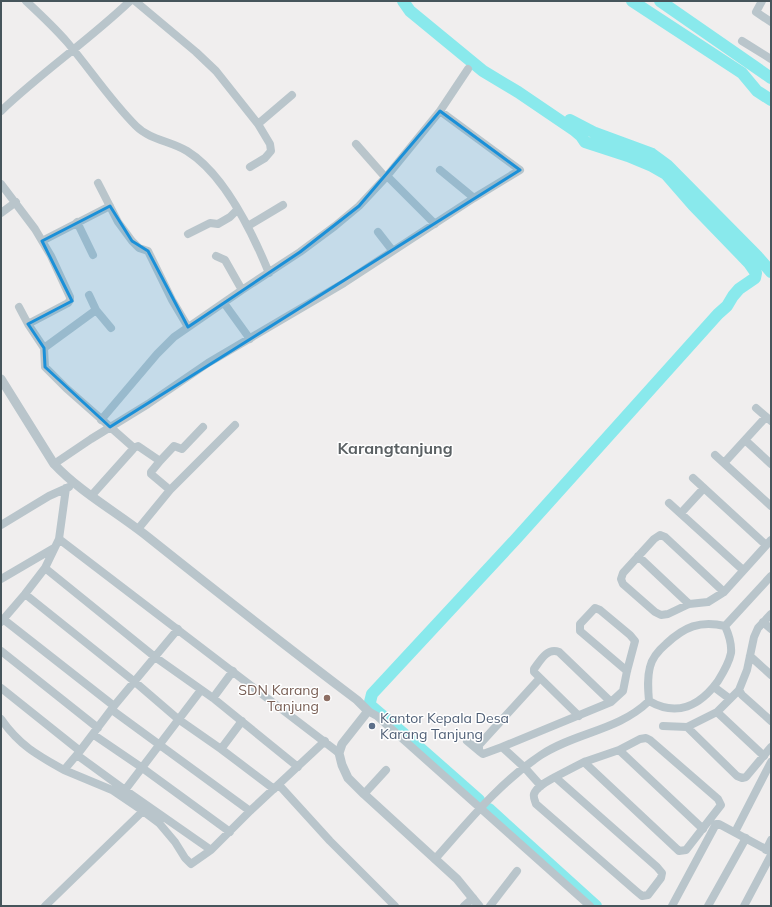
<svg xmlns="http://www.w3.org/2000/svg" width="772" height="907" font-family="Mulish,sans-serif">
<style>
.lines{fill:none;stroke-linecap:round;stroke-linejoin:round}
.river{stroke:#89e9ec;stroke-width:12}
.minor{stroke:#b9c5cb;stroke-width:8}
.tertiary{stroke:#b9c5cb;stroke-width:9}
.marked{fill:#1b90d8;fill-opacity:0.2;stroke:#1b90d8;stroke-width:3;stroke-linejoin:round}
.education-dot{fill:#8d6e63;stroke:#fff;stroke-width:1.5}
.service-dot{fill:#5c6f8a;stroke:#fff;stroke-width:1.5}
.labels{text-anchor:middle;dominant-baseline:central;stroke-width:3;stroke-linejoin:round;paint-order:stroke}
.education-label{font-size:14px;fill:#785e54;stroke:#fff;text-anchor:end}
.service-label{font-size:14px;fill:#4e5e75;stroke:#fff;text-anchor:start}
.quarter-label{font-size:16px;font-weight:bold;fill:#5a6063;stroke:#fff}
</style>
<rect width="100%" height="100%" fill="#f0eeee"/>
<g class="lines">
<!-- river -->
<path class="river" d="M 403,1 L 410,11 L 483,71 L 518,92 L 574,130 L 581,136 L 585,142 L 628,156 L 652,166 L 666,174 L 693,205 L 749,263 L 756,273 L 755,278 L 739,289 L 733,296 L 727,306 L 718,314 L 515,540 L 372,694 L 370,702 L 370,705 L 403,733 L 479,800
M 632,1 L 742,73 L 757,91 L 771,100
M 660,1 L 771,78
M 570,120 L 595,133 L 652,154 L 667,165 L 757,256 L 771,272
M 489,809 L 596,906"/>
<!-- minor -->
<path class="minor" d="M 26,1 C 40,14 54,27 67,42 C 90,69 110,100 136,126 C 150,140 171,141 187,151 C 224,174 253,234 269,273
M 135,1 L 196,52 L 216,71 L 258,124 L 270,144 L 271,151 L 265,158 L 250,167
M 762,1 L 756,12 L 771,22
M 742,41 L 771,59
M 1,111 C 42,72 89,40 130,1
M 440,111 L 468,69
M 258,124 L 292,95
M 356,144 L 386,178
M 440,170 L 474,198
M 387,176 L 435,224
M 98,183 L 118,222 L 132,241 L 139,248 L 148,251 L 172,300 L 188,327
M 1,184 L 35,229 L 51,256 L 70,297 L 70,300 L 68,303 L 28,324
M 1,213 L 16,202
M 77,222 L 93,255
M 248,226 L 283,205
M 378,232 L 392,250
M 188,234 L 210,223 L 218,224 L 230,217 L 237,210
M 42,241 L 110,206
M 216,256 L 225,260 L 242,290
M 89,295 L 96,310 L 111,328
M 224,303 L 250,339
M 19,307 L 28,324 L 44,348 L 45,367 L 66,388 L 134,448 L 138,446 L 160,461 L 151,472 L 151,474 L 170,490
M 44,348 L 96,310
M 756,408 L 771,421
M 745,440 L 771,464
M 715,455 L 771,506
M 160,461 L 174,446 L 182,449 L 203,427
M 724,463 L 766,417
M 54,464 L 91,439 L 148,404 L 208,363 L 344,283 L 474,198 L 520,170 L 440,111 L 387,176 L 359,206 L 335,226 L 300,252 L 242,290 L 174,337 L 157,354 L 101,420
M 693,478 L 766,545
M 92,495 L 134,448
M 669,503 L 743,570
M 681,513 L 704,488
M 1,525 L 49,496 L 69,487
M 138,529 L 170,490 L 235,425
M 59,539 L 339,753
M 638,556 L 689,604
M 45,568 L 155,657 L 213,698 L 298,767
M 1,579 L 54,548
M 724,592 L 665,537 L 660,535 L 654,539 L 623,573 L 621,579 L 623,584 L 655,612 L 661,615 L 668,614 L 689,604 L 708,602 L 724,592 L 771,540
M 25,594 L 135,682 L 178,719 L 221,749 L 274,789
M 771,614 L 758,628 L 754,637 L 747,670 L 739,690 L 742,695 L 771,721
M 3,619 L 114,706
M 1,622 L 25,594 L 45,568 L 59,539 L 66,488
M 763,622 L 771,629
M 725,626 L 771,576
M 1,651 L 98,728
M 750,656 L 771,675
M 714,687 L 730,699
M 1,688 L 80,751 L 114,706 L 178,629
M 213,698 L 233,671
M 649,701 C 677,717 700,706 718,681 C 723,673 729,663 731,653 C 732,643 729,635 725,626
M 112,710 L 250,811
M 368,711 L 377,716 L 590,906
M 717,712 L 764,756
M 579,716 L 534,672 L 534,669 C 540,661 547,647 559,652 L 611,702
M 1,719 C 19,745 37,755 64,770
M 663,726 L 687,727 L 717,712 L 739,690
M 687,727 L 737,776 L 742,778 L 746,777 L 771,747
M 94,735 L 141,767 L 230,832
M 467,741 L 479,751
M 502,747 L 483,754 L 479,751 L 479,745 L 540,678
M 221,749 L 242,721
M 619,750 L 703,829
M 80,751 L 64,770 L 112,790 L 143,811 L 159,823 L 175,842 L 185,858 L 191,864 L 211,850
M 77,755 L 125,790 L 211,850 L 250,811 L 325,741
M 555,777 L 584,762 L 619,750 L 640,739 L 646,738 L 650,740 L 718,799 L 721,805 L 686,850 L 679,851 L 584,762
M 555,777 L 657,867 L 662,873 L 661,878 L 648,895 L 642,896 L 636,891 L 536,804 C 535,801 533,797 534,794 C 537,786 548,781 555,777 Z
M 279,785 L 330,841 L 395,906
M 541,786 L 525,768 L 502,747 L 611,702 L 623,691 L 627,671 L 635,641 L 630,635 L 600,610 L 595,608 L 580,624 L 580,631 L 627,671
M 364,794 L 386,770
M 125,795 L 125,790 L 201,690
M 735,832 L 771,762
M 766,850 L 771,840
M 435,859 C 468,822 499,783 541,755 C 576,732 618,731 649,701 C 648,689 647,678 650,667 C 652,658 659,650 666,644 C 684,627 700,620 725,626
M 45,906 L 143,811
M 464,906 L 473,898
M 490,906 L 517,871
M 672,906 L 716,824 L 719,824 L 771,852
M 708,906 L 746,838
M 744,906 L 771,855"/>
<!-- tertiary -->
<path class="tertiary" d="M 1,379 L 54,464 C 80,492 118,513 148,537 C 217,592 287,647 357,700 L 368,711 L 342,744 L 339,753 L 342,765 L 348,778 L 364,794 L 457,879 L 479,906"/>
</g>
<!-- marked area -->
<path class="marked" d="M 440,111 L 520,170 L 110,427 L 45,367 L 44,348 L 28,324 L 72,301 L 42,241 L 110,206 L 132,241 L 148,251 L 188,327 L 300,252 L 359,206 Z"/>
<!-- markers -->
<circle class="education-dot" cx="327" cy="698" r="4"/>
<circle class="service-dot" cx="372" cy="726" r="4"/>
<g class="labels">
<!-- education labels -->
<g class="education-label">
<text x="319" y="690">SDN Karang<tspan x="319" dy="16">Tanjung</tspan></text>
</g>
<!-- service labels -->
<g class="service-label">
<text x="380" y="718">Kantor Kepala Desa<tspan x="380" dy="16">Karang Tanjung</tspan></text>
</g>
<!-- quarter labels -->
<g class="quarter-label">
<text x="395" y="448">Karangtanjung</text>
</g>
</g>
<!-- border -->
<rect width="772" height="907" fill="none" stroke="#46555b" stroke-width="4"/>
</svg>
